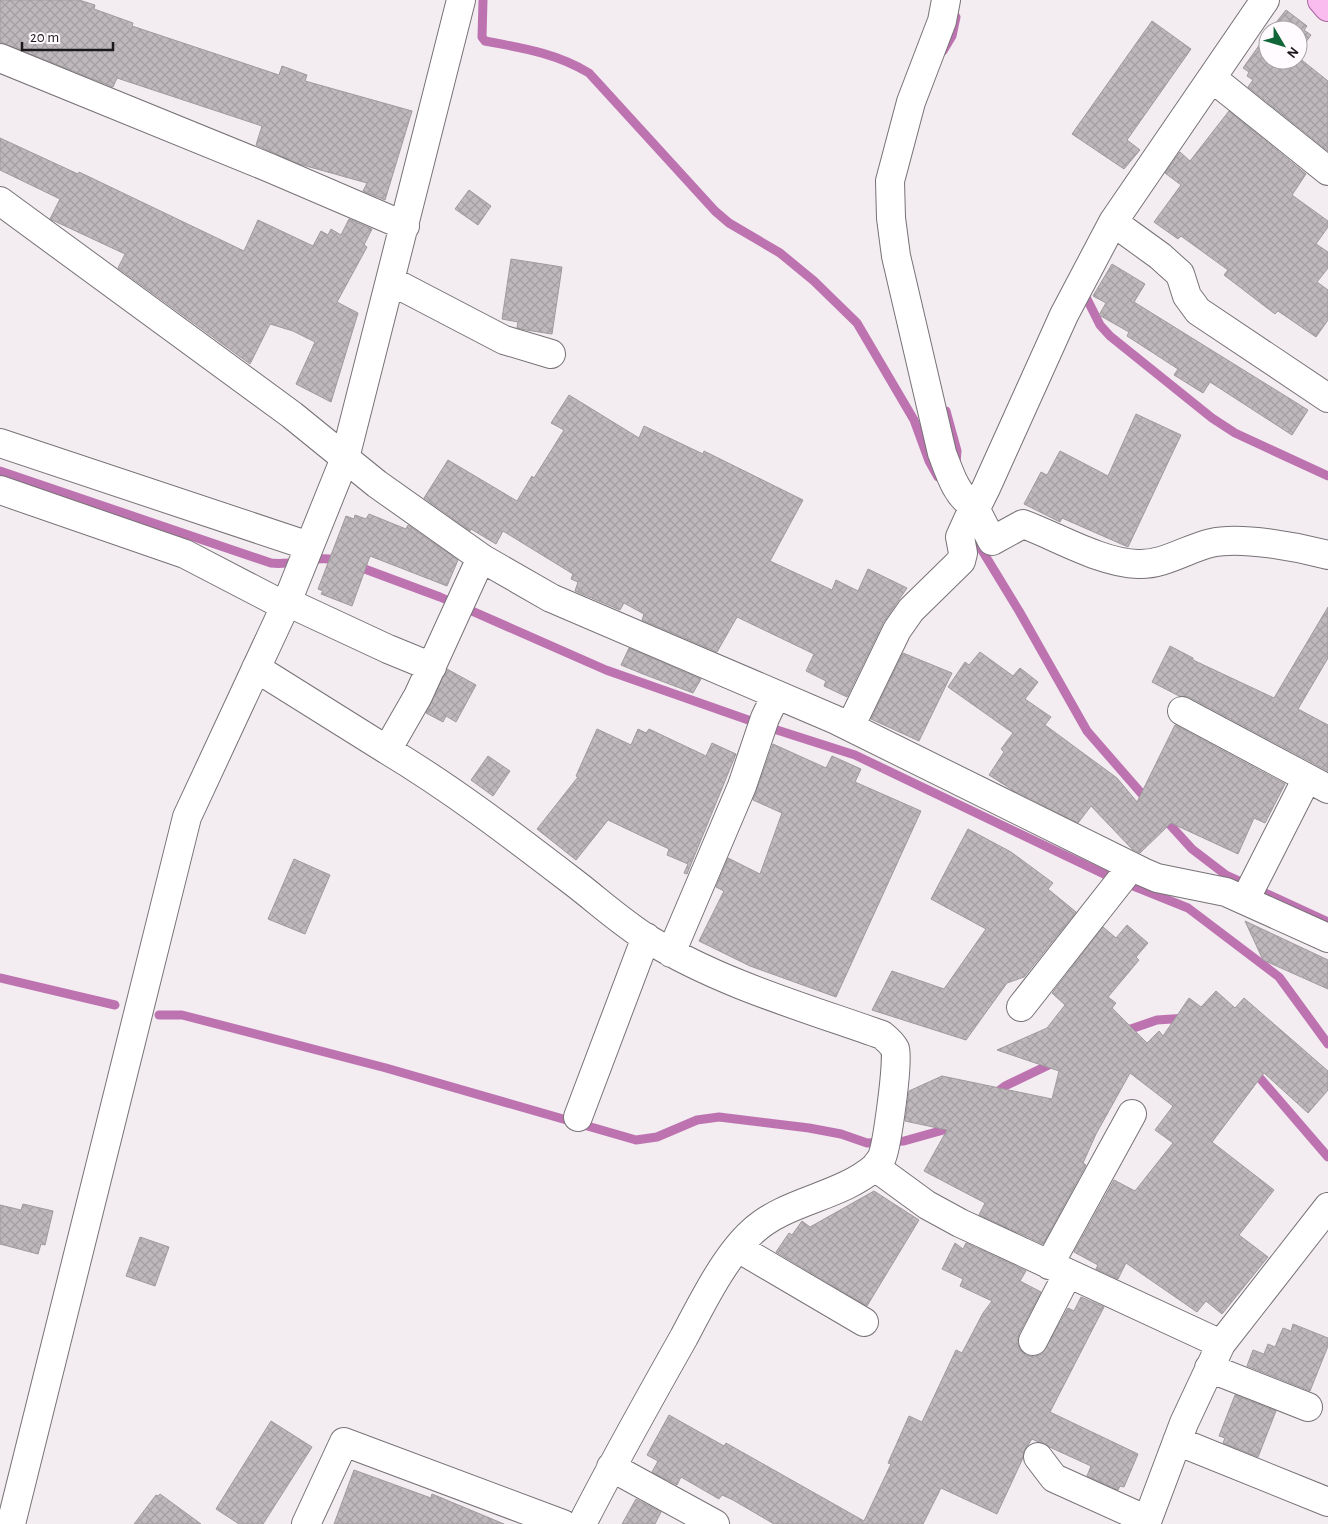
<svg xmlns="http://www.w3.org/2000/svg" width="1328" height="1524" font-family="'Alegreya Sans',sans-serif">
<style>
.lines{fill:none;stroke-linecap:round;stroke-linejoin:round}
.stream{stroke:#be73b1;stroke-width:9}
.building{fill:url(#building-cross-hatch);stroke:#a09a9e}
.minor-casing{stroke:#777276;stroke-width:30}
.major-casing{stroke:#a9669e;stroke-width:30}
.minor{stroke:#fff;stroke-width:28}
.major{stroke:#fabcef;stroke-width:28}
</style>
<defs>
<pattern id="building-cross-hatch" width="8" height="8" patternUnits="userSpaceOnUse" patternTransform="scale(1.25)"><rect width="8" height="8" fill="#beb8bc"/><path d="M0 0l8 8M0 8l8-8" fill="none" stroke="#a39ea1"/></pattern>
</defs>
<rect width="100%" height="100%" fill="#f3edf2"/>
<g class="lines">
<!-- stream -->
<path class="stream" d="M 483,0 L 482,37 L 485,41 C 522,48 556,53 589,73 L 715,211 L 729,223 L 780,253 L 814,281 L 857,323 L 914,420 L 929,461 L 938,477
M 943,51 L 952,36 L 956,17
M 1087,299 L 1100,325 L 1110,336 L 1212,418 L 1235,433 L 1328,476
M 946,411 L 957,451 L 956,464
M 0,471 L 271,563 C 297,566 315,554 342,561
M 969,529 L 1019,611 L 1087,731 L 1148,801
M 354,565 L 440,597 L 606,670 L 777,730 L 855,755 L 1106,875 L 1188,908 L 1279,977 L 1328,1044
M 1162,816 L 1192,849 L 1226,875 L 1328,922
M 0,978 L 115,1005
M 159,1015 L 182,1015 L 386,1068 L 636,1140 L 657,1137 L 697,1120 L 719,1117 L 809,1128 L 841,1134 L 867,1143 L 904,1141 L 947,1129 L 954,1124
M 1122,1032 L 1157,1020 L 1187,1018
M 1253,1070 L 1328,1157
M 992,1096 L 1005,1086 L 1055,1062"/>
</g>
<!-- building -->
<path class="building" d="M 0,0 L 79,0 L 95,5 L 94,9 L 133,23 L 132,26 L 279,75 L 282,66 L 307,75 L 305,81 L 412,111 L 385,200 L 363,191 L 367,183 L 299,164 L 256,145 L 262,126 L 117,78 L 113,87 L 0,42 Z
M 1286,10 L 1307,26 L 1304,30 L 1311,35 L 1298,53 L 1298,30 L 1270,30 Z
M 1152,21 L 1191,49 L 1127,140 L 1140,150 L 1124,169 L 1072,134 Z
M 1268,33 L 1268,60 L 1298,60 L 1298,57 L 1328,81 L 1328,151 L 1248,87 L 1253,80 L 1247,76 L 1249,72 L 1243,68 Z
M 1229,111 L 1306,174 L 1292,195 L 1328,221 L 1328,227 L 1316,244 L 1328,252 L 1328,268 L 1317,282 L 1328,290 L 1328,320 L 1316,337 L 1278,311 L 1275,314 L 1224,275 L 1228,270 L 1181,236 L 1178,239 L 1154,222 L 1181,185 L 1165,173 L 1180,152 L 1190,161 Z
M 0,138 L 78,174 L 79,172 L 244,251 L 258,220 L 313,246 L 321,231 L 328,235 L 331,229 L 341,235 L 349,219 L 372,229 L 364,245 L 367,247 L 337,302 L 358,313 L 331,402 L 296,384 L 315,342 L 293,331 L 270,324 L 250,364 L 118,268 L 125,254 L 50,219 L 60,199 L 0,170 Z
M 469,190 L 491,206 L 478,225 L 455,209 Z
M 511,259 L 562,267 L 552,334 L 526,330 L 517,328 L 518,322 L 502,319 Z
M 1112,264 L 1145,284 L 1134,302 L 1308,410 L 1292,435 L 1210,382 L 1203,393 L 1174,375 L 1178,369 L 1127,336 L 1129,332 L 1099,315 L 1106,303 L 1093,296 Z
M 569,395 L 639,438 L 644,426 L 703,454 L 704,451 L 803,500 L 770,561 L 832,590 L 836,580 L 858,591 L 868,569 L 907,588 L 883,623 L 847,697 L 824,686 L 826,681 L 806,671 L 814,654 L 737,617 L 717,652 L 642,620 L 644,614 L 624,603 L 620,610 L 575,591 L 578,582 L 571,579 L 573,574 L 503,531 L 496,544 L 471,529 L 470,531 L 424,498 L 448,460 L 517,501 L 532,476 L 534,478 L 564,430 L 551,423 Z
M 1136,414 L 1181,435 L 1128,547 L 1062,518 L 1060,522 L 1024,504 L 1041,472 L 1047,475 L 1060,451 L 1108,476 Z
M 369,514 L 406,529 L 408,525 L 458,560 L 447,586 L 370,556 L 352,606 L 321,594 L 323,591 L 318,589 L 346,516 L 354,519 L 355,515 L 366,519 Z
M 1328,607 L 1328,658 L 1298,709 L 1328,725 L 1328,771 L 1189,697 L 1179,696 L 1152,682 L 1170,646 L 1193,658 L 1193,660 L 1274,698 Z
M 629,648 L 701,679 L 693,693 L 643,674 L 621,665 Z
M 980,652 L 1013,676 L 1020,668 L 1038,682 L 1025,699 L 1051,717 L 1045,725 L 1117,778 L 1137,802 L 1175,725 L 1285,784 L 1265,823 L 1254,818 L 1238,854 L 1171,823 L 1140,853 L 1132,849 L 1091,806 L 1078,823 L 1014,791 L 989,775 L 1004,752 L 1001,749 L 1013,733 L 948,687 L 965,662 L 969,665 Z
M 903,653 L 952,673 L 919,741 L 871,719 Z
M 447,669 L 476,685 L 456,722 L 446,716 L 443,722 L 426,713 Z
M 597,729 L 631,745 L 638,729 L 646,733 L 649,729 L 706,756 L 712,743 L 736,754 L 687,874 L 684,873 L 688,864 L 667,855 L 669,849 L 608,820 L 576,860 L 537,829 L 578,777 L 576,776 Z
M 773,744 L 826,768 L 832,756 L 861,769 L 855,782 L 921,811 L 836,997 L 750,966 L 699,941 L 724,891 L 716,887 L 728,858 L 760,874 L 782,813 L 753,800 Z
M 488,756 L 510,771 L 493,796 L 471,780 Z
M 968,829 L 1011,852 L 1053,883 L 1048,889 L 1076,912 L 1024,977 L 1007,983 L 966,1040 L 872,1010 L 892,971 L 944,989 L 986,929 L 931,899 Z
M 294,859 L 330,875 L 305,934 L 268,919 Z
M 1245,921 L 1328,960 L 1328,989 L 1263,960 Z
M 1127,925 L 1148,943 L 1136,957 L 1139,960 L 1108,997 L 1116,1003 L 1112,1008 L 1147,1043 L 1159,1031 L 1163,1036 L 1189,998 L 1201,1007 L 1216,991 L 1235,1008 L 1244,998 L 1328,1071 L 1328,1090 L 1308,1113 L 1264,1073 L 1212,1142 L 1274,1190 L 1239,1235 L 1268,1257 L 1222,1314 L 1206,1301 L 1197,1312 L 1126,1263 L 1118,1279 L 1096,1269 L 1098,1265 L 1074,1252 L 1114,1180 L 1135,1191 L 1173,1143 L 1155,1130 L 1173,1106 L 1130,1073 L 1096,1134 L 1083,1163 L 1086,1165 L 1043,1244 L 979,1215 L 985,1203 L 924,1171 L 947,1130 L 905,1121 L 909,1091 L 942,1076 L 1052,1099 L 1059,1071 L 997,1050 L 1047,1028 L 1065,1005 L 1052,993 L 1103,927 L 1116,938 Z
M 874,1191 L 919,1220 L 867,1306 L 776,1252 L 789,1233 L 792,1235 L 802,1221 L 810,1227 Z
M 23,1204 L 53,1211 L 45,1245 L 41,1244 L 38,1254 L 0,1244 L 0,1205 L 21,1210 Z
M 140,1237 L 169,1247 L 155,1286 L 126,1276 Z
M 955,1243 L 963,1249 L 966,1243 L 1026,1271 L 1020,1281 L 1041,1292 L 1019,1334 L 1017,1342 L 1020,1349 L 1026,1355 L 1034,1357 L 1042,1354 L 1068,1308 L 1074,1311 L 1081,1297 L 1104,1307 L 1050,1412 L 1138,1454 L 1124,1487 L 1120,1486 L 1118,1490 L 1087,1476 L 1091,1466 L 1032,1439 L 1024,1451 L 1023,1458 L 997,1514 L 941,1488 L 923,1524 L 774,1524 L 733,1500 L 722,1495 L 719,1499 L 681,1477 L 677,1485 L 652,1472 L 658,1461 L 647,1455 L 669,1415 L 724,1446 L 726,1443 L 864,1521 L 891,1464 L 888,1463 L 909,1416 L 922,1422 L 956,1350 L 962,1353 L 983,1313 L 992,1301 L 960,1286 L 963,1279 L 942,1269 Z
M 1293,1324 L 1328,1338 L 1328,1346 L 1310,1391 L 1247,1366 L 1253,1350 L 1264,1354 L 1268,1344 L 1275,1347 L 1283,1328 L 1291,1331 Z
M 1235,1395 L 1276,1411 L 1258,1457 L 1223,1443 L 1225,1438 L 1219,1436 Z
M 271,1421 L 312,1447 L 263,1524 L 239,1524 L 216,1509 Z
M 354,1470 L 431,1498 L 432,1494 L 504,1524 L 334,1524 Z
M 160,1494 L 201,1524 L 134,1524 L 156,1495 L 158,1496 Z
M 636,1499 L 661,1512 L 655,1524 L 622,1524 Z"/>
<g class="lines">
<defs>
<path id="minor" d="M 946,0 L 942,21 L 911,102 L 890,181 L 891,218 L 896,256 L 942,453 C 949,471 956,496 974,506 L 979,502 L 986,488 L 1064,315 L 1113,222 L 1265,0
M 0,58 L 270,168 L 405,226
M 1212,78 L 1328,171
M 0,201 L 292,415 L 377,484 L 483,559 L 551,598 L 836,720 L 1143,872 L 1157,878 L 1226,892 L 1328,938
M 1113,222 L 1160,256 L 1180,274 L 1187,296 L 1198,311 L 1328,398
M 391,281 L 504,340 L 551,354
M 0,443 L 309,546
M 0,490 L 185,554 L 285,606
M 974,506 L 992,541 L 1023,524 C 1058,537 1101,563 1138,564 C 1164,565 1186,549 1211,543 C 1241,536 1298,547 1328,555
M 481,558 L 418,696 L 387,750 C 452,789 512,835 572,881 C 597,900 621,922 648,939 C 719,983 803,1007 882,1035 C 887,1039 892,1043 895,1049 C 899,1060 887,1145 882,1157 C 880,1161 877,1164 875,1167
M 287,602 L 388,649 L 432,667
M 256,668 L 387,750
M 1182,711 L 1328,789
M 850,727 L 897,630 L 911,610 L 961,561 L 963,553 L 960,537 L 974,506
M 1245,900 L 1307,778
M 671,953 L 742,786 L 765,718 L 776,695
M 1021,1007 L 1131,867
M 578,1117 L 646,937
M 738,1248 L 864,1322
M 1049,1265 L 1132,1114
M 1033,1341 L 1068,1273
M 1209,1368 L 1308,1407
M 1177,1441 L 1328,1502
M 1038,1457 L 1054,1478 L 1147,1520
M 611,1467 L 715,1524
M 11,1524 L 187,817 L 287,602 L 345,458 L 461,0
M 306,1524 L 344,1442 L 563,1524
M 582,1524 C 614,1461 649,1399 684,1337 C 701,1305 725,1256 752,1232 C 786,1200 839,1198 875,1167 L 927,1205 L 960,1223 L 1221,1344
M 1146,1524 L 1184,1423 L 1221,1344 L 1328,1207"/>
<path id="major" d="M 1322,0 L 1328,7"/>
</defs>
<!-- minor casing -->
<use href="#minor" class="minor-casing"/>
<!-- major casing -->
<use href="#major" class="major-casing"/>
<!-- minor -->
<use href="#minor" class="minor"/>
<!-- major -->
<use href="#major" class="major"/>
</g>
<!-- north arrow -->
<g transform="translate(1283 45) rotate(128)"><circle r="24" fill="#fffbfe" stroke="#a4a1a3"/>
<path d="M0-4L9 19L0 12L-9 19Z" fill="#106638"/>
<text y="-8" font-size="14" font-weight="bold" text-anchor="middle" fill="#1b191a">N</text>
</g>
<!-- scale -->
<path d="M22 42v8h91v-8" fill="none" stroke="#1b191a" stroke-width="2.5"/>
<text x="30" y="42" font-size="15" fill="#1b191a" stroke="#fffbfe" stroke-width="4" paint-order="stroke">20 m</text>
</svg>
